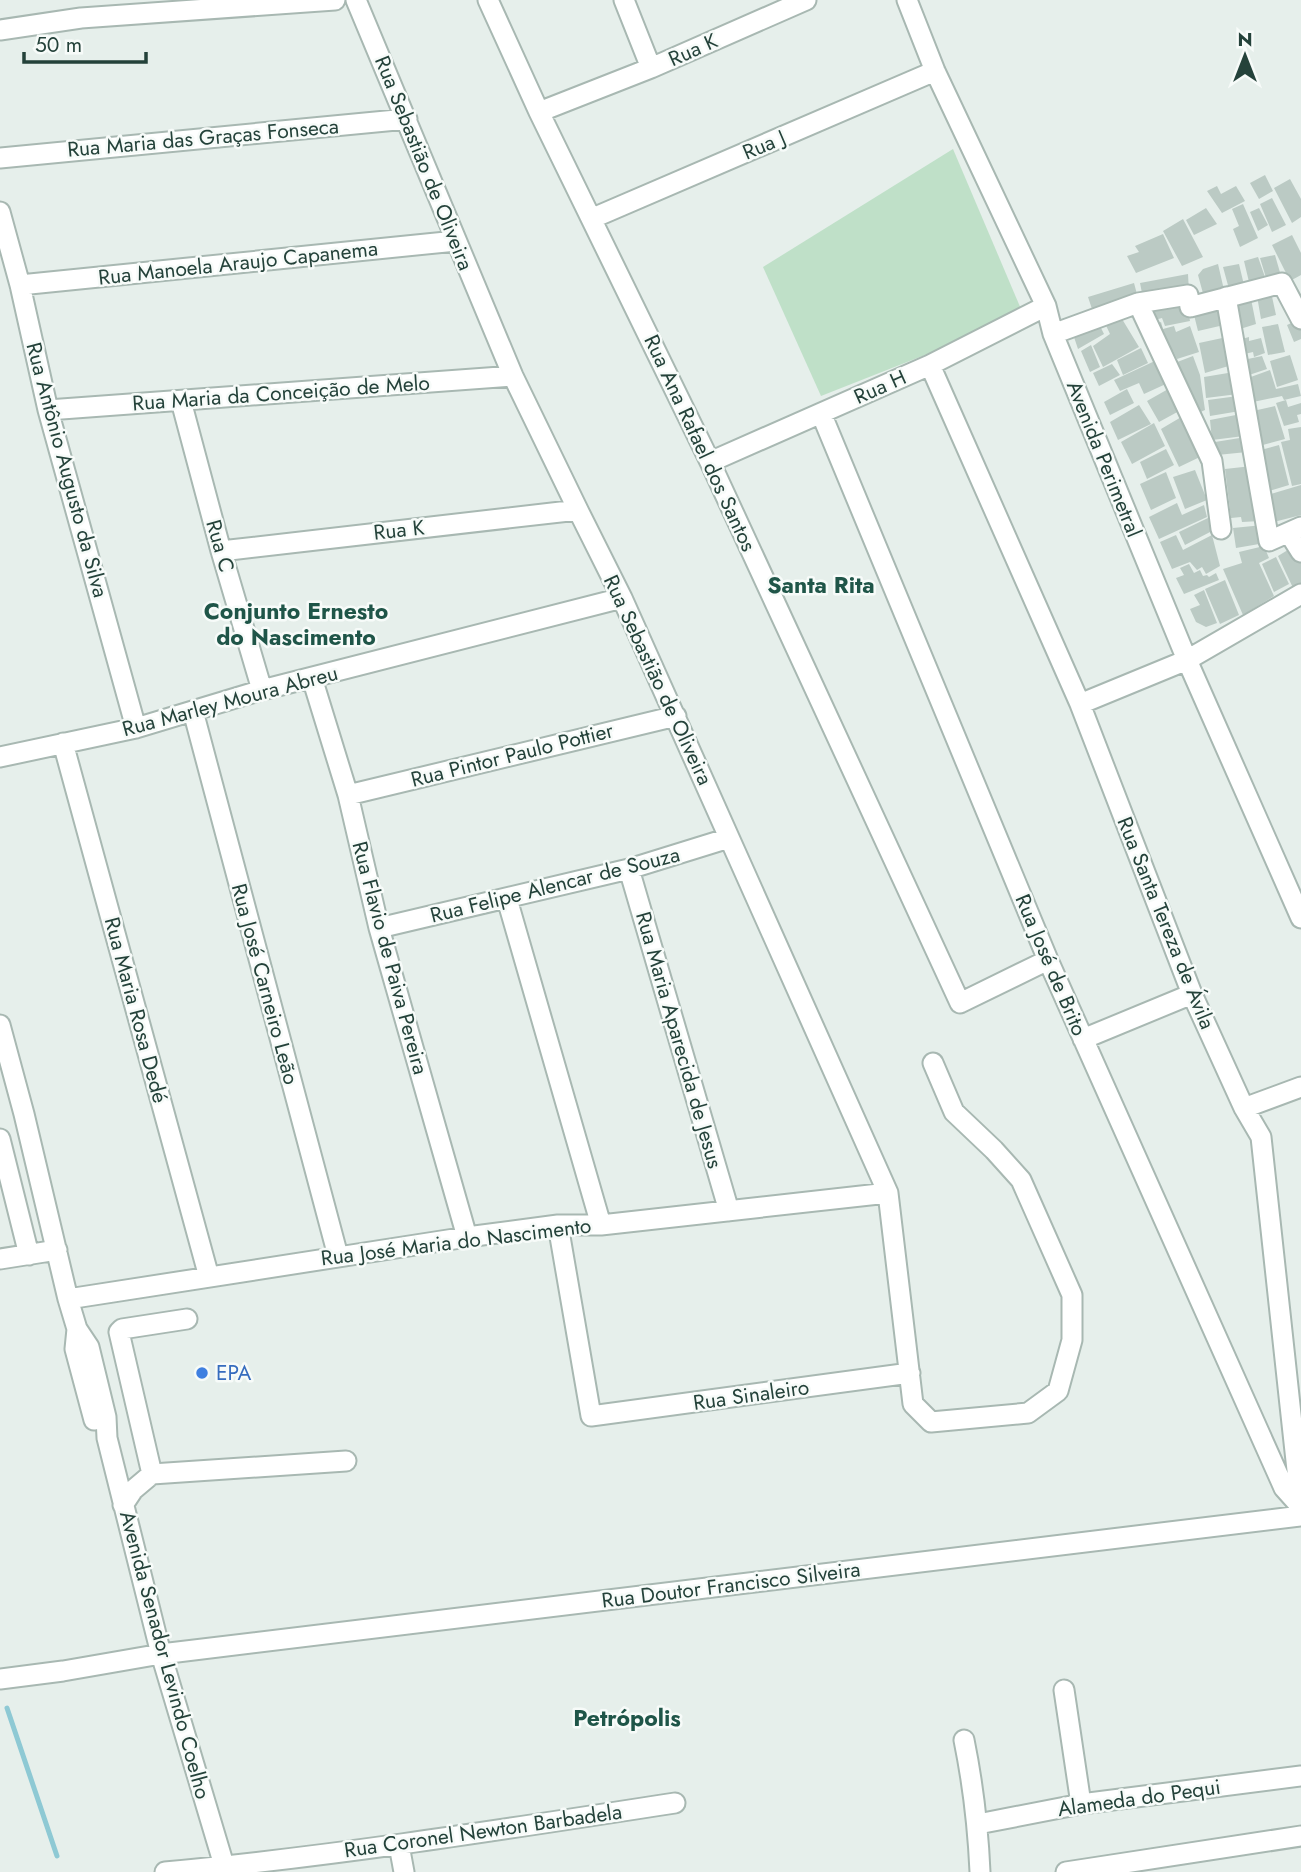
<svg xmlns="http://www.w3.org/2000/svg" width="1301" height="1872" font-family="Jost,sans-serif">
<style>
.green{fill:#bfe0c8}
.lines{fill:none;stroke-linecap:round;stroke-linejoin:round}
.stream{stroke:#8ec9d4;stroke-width:5}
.building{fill:#bbcac4}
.minor-casing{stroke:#a8b8b2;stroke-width:23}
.minor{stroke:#fff;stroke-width:19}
.shop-dot{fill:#3f7fe0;stroke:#f7fbf9;stroke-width:2.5}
.labels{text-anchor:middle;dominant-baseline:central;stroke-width:5;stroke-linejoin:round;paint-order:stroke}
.street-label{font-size:21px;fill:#24423a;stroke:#f7fbf9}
.shop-label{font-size:21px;fill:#366cbe;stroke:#f7fbf9;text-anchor:start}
.neighbourhood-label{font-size:23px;font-weight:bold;fill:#1f5548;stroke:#f7fbf9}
</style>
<rect width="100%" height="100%" fill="#e6efeb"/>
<!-- green -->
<path class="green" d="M 953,149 L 1024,316 L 821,396 L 763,267 Z"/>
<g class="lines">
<!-- stream -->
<path class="stream" d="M 7,1708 L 57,1856"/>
</g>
<!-- building -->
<path class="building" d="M 1265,175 L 1273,191 L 1259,199 L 1250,183 Z
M 1290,179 L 1301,199 L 1301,217 L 1292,223 L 1274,188 Z
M 1217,186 L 1221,194 L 1236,186 L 1245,201 L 1222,213 L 1207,191 Z
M 1272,198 L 1286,225 L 1272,232 L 1260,204 Z
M 1243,204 L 1258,238 L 1240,247 L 1233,229 L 1239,226 L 1232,209 Z
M 1206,208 L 1217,224 L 1194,235 L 1186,220 Z
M 1259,208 L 1268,225 L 1258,231 L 1250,212 Z
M 1183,219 L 1203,257 L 1182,266 L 1163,231 Z
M 1163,234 L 1174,258 L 1136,273 L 1127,256 L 1139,252 L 1135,246 Z
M 1292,235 L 1301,253 L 1301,275 L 1290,281 L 1272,245 Z
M 1275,255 L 1281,276 L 1267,281 L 1260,258 Z
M 1258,257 L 1265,277 L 1249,282 L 1244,261 Z
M 1218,264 L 1224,290 L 1204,297 L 1198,275 L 1203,269 Z
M 1239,264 L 1244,285 L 1229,289 L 1223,267 Z
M 1188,274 L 1189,292 L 1143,298 L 1140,283 Z
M 1134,283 L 1138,298 L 1094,315 L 1088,297 Z
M 1271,292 L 1276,315 L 1261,319 L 1257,296 Z
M 1250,294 L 1256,324 L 1237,330 L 1229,300 Z
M 1185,296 L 1190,321 L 1165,326 L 1162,318 L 1151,321 L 1145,305 Z
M 1219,305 L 1224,325 L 1198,331 L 1193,311 Z
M 1119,314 L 1139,347 L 1103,367 L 1093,346 L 1110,334 L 1103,319 Z
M 1298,320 L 1301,325 L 1301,339 L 1294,342 L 1287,325 Z
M 1161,322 L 1163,329 L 1174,326 L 1176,332 L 1190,326 L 1199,352 L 1177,359 L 1173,351 L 1167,354 L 1155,324 Z
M 1278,324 L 1285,352 L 1268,355 L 1262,327 Z
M 1100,326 L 1104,334 L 1078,349 L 1072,331 L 1084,327 L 1085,334 Z
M 1227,337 L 1232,365 L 1205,373 L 1199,343 Z
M 1249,337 L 1249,341 L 1261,338 L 1265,353 L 1254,357 L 1253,352 L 1240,355 L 1238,340 Z
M 1091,345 L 1100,367 L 1090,372 L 1081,351 Z
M 1141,348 L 1148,363 L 1123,375 L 1117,360 Z
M 1290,355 L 1298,380 L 1277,387 L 1270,361 Z
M 1193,356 L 1200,375 L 1205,410 L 1196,414 L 1172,364 Z
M 1262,356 L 1267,369 L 1246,376 L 1243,360 Z
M 1157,360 L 1168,383 L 1144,394 L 1139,383 L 1120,391 L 1114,380 Z
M 1112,364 L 1120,375 L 1099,386 L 1093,373 Z
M 1270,370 L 1276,389 L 1298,384 L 1301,396 L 1284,400 L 1282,396 L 1253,402 L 1248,378 Z
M 1234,372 L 1238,394 L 1206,398 L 1204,377 Z
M 1170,388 L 1181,410 L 1159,422 L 1147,401 Z
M 1127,389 L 1134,403 L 1110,415 L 1104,402 Z
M 1238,396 L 1240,411 L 1210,416 L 1208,400 Z
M 1286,400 L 1288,407 L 1301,403 L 1301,414 L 1297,415 L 1299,422 L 1284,426 L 1276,403 Z
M 1139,405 L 1151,424 L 1118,440 L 1110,422 Z
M 1275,406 L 1285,439 L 1259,446 L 1253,411 Z
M 1241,414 L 1244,436 L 1212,440 L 1210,420 Z
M 1183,416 L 1202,456 L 1179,467 L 1161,429 Z
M 1154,423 L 1165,446 L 1132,464 L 1121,442 Z
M 1301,427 L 1301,484 L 1292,486 L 1281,442 L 1290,440 L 1288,429 Z
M 1246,437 L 1247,452 L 1217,455 L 1215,442 Z
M 1279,445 L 1289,485 L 1266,492 L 1257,451 Z
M 1166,449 L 1174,465 L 1147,479 L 1140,462 Z
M 1252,466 L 1261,521 L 1242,522 L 1241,517 L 1231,518 L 1225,469 Z
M 1195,470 L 1207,500 L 1185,509 L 1173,477 Z
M 1166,472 L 1176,498 L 1151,510 L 1140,484 Z
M 1301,485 L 1301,515 L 1270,523 L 1264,496 Z
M 1177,503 L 1182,515 L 1204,505 L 1207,517 L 1159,539 L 1149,517 Z
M 1208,518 L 1212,531 L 1185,545 L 1179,532 Z
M 1263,525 L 1265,543 L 1236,548 L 1233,528 Z
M 1176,535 L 1183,550 L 1212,535 L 1220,566 L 1206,574 L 1202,567 L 1197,570 L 1190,562 L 1172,569 L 1160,542 Z
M 1296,545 L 1301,556 L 1301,586 L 1294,590 L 1278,556 Z
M 1264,546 L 1269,558 L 1259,563 L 1274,596 L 1243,615 L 1223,569 L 1242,563 L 1239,552 Z
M 1276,557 L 1289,584 L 1274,592 L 1262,564 Z
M 1189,564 L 1194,573 L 1200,570 L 1203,576 L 1207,575 L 1209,577 L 1216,573 L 1219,580 L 1184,594 L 1176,578 L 1184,575 L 1180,568 Z
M 1225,580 L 1239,615 L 1220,624 L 1205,589 Z
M 1204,590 L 1217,623 L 1206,627 L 1196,622 L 1190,609 L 1200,605 L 1194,595 Z"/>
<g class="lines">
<defs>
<path id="minor" d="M 356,0 L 513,376 L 578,510 L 622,598 L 888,1193 L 913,1404 L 931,1422 L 1028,1413 L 1058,1391 L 1072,1340 L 1072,1295 L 1021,1180 L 994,1150 L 954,1112 L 933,1063
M 488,0 L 539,112 L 710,462 L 960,1003 L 1048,960
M 624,0 L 651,68
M 907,0 L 935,71 L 1046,306 L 1053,334 L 1187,660 L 1301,918
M 0,30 L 81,18 L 335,0
M 539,112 L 651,68 L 806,0
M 0,158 L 407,119
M 0,212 L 20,285 L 48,410 L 136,728
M 593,218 L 935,71
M 20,285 L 456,241
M 1226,297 L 1269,541 L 1301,527
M 1138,303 L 1188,295 L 1190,307 L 1282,283 L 1301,319
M 1053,334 L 1138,303 L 1212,461 L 1221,529
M 930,365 L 1080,704 L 1192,994 L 1244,1108 L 1261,1137 L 1301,1507
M 181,401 L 221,551 L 262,690
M 48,410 L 513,376
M 821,413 L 1048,960 L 1284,1488 L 1301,1507
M 710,462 L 930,365 L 1046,306
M 1289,533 L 1301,552
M 221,551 L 578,510
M 312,678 L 348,795 L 379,928 L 467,1237
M 1080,704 L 1187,660 L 1301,594
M 193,711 L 338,1256
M 63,743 L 209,1277
M 0,757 L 136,728 L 262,690 L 622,598
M 348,795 L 676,716
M 629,869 L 729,1211
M 507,899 L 601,1225
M 379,928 L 629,869 L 729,838
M 0,1025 L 24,1114 L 68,1299 L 77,1329 L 89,1347 L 106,1417 L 107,1438 L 161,1654 L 226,1872
M 1083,1039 L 1192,994
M 1244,1108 L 1301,1087
M 0,1139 L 29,1255
M 558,1225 L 591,1416 L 910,1373
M 0,1259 L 57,1250
M 68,1299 L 467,1237 L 558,1225 L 601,1225 L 888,1193
M 77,1329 L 75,1349 L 94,1420
M 152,1474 L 119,1332 L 122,1329 L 187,1319
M 123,1505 L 133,1490 L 152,1474 L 346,1461
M 0,1679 L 63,1671 L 161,1654 L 1301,1516
M 1064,1690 L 1081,1804
M 964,1740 C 973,1784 978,1827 980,1872
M 978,1824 L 1081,1804 L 1301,1776
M 399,1845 L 404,1872
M 165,1872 C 336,1856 506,1829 675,1803
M 1066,1872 L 1301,1836"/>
</defs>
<!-- minor casing -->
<use href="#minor" class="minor-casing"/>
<!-- minor -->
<use href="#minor" class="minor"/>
</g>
<!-- markers -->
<circle class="shop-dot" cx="202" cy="1373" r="7"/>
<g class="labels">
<!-- street labels -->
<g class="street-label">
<text transform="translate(693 50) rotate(-24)">Rua K</text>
<text transform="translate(203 138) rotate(-5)">Rua Maria das Graças Fonseca</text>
<text transform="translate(764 145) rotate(-23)">Rua J</text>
<text transform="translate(424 163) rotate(68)">Rua Sebastião de Oliveira</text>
<text transform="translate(238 263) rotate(-6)">Rua Manoela Araujo Capanema</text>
<text transform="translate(880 387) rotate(-24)">Rua H</text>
<text transform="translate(281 393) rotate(-4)">Rua Maria da Conceição de Melo</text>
<text transform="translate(700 443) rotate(65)">Rua Ana Rafael dos Santos</text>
<text transform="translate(1104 459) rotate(68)">Avenida Perimetral</text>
<text transform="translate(67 470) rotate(75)">Rua Antônio Augusto da Silva</text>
<text transform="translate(399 530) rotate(-6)">Rua K</text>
<text transform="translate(220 546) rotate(74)">Rua C</text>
<text transform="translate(658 680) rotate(65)">Rua Sebastião de Oliveira</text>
<text transform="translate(230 701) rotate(-15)">Rua Marley Moura Abreu</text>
<text transform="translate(512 755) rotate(-14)">Rua Pintor Paulo Pottier</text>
<text transform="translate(555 885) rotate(-14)">Rua Felipe Alencar de Souza</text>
<text transform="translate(1166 923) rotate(68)">Rua Santa Tereza de Ávila</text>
<text transform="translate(390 958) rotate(75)">Rua Flavio de Paiva Pereira</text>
<text transform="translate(1051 965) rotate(67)">Rua José de Brito</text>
<text transform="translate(265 984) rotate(75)">Rua José Carneiro Leão</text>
<text transform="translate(136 1010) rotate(75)">Rua Maria Rosa Dedé</text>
<text transform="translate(679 1040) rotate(74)">Rua Maria Aparecida de Jesus</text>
<text transform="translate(456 1242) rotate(-7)">Rua José Maria do Nascimento</text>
<text transform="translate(751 1395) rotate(-8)">Rua Sinaleiro</text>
<text transform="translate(731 1585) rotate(-7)">Rua Doutor Francisco Silveira</text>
<text transform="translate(165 1655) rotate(75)">Avenida Senador Levindo Coelho</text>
<text transform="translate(1139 1798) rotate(-8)">Alameda do Pequi</text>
<text transform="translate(483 1831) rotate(-8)">Rua Coronel Newton Barbadela</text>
</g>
<!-- shop labels -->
<g class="shop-label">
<text x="216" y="1373">EPA</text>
</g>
<!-- neighbourhood labels -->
<g class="neighbourhood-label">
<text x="821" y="585">Santa Rita</text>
<text x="296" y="611">Conjunto Ernesto<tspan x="296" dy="26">do Nascimento</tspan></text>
<text x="627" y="1718">Petrópolis</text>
</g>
</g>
<!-- north arrow -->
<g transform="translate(1245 56)" stroke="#f7fbf9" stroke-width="5" paint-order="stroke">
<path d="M0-5L12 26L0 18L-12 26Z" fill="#24423a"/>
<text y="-10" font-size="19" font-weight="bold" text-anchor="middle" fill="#24423a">N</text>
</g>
<!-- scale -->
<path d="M24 52v10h122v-10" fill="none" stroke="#24423a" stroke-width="3.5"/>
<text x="35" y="52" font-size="21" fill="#24423a" stroke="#f7fbf9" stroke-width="5" paint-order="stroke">50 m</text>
</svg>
